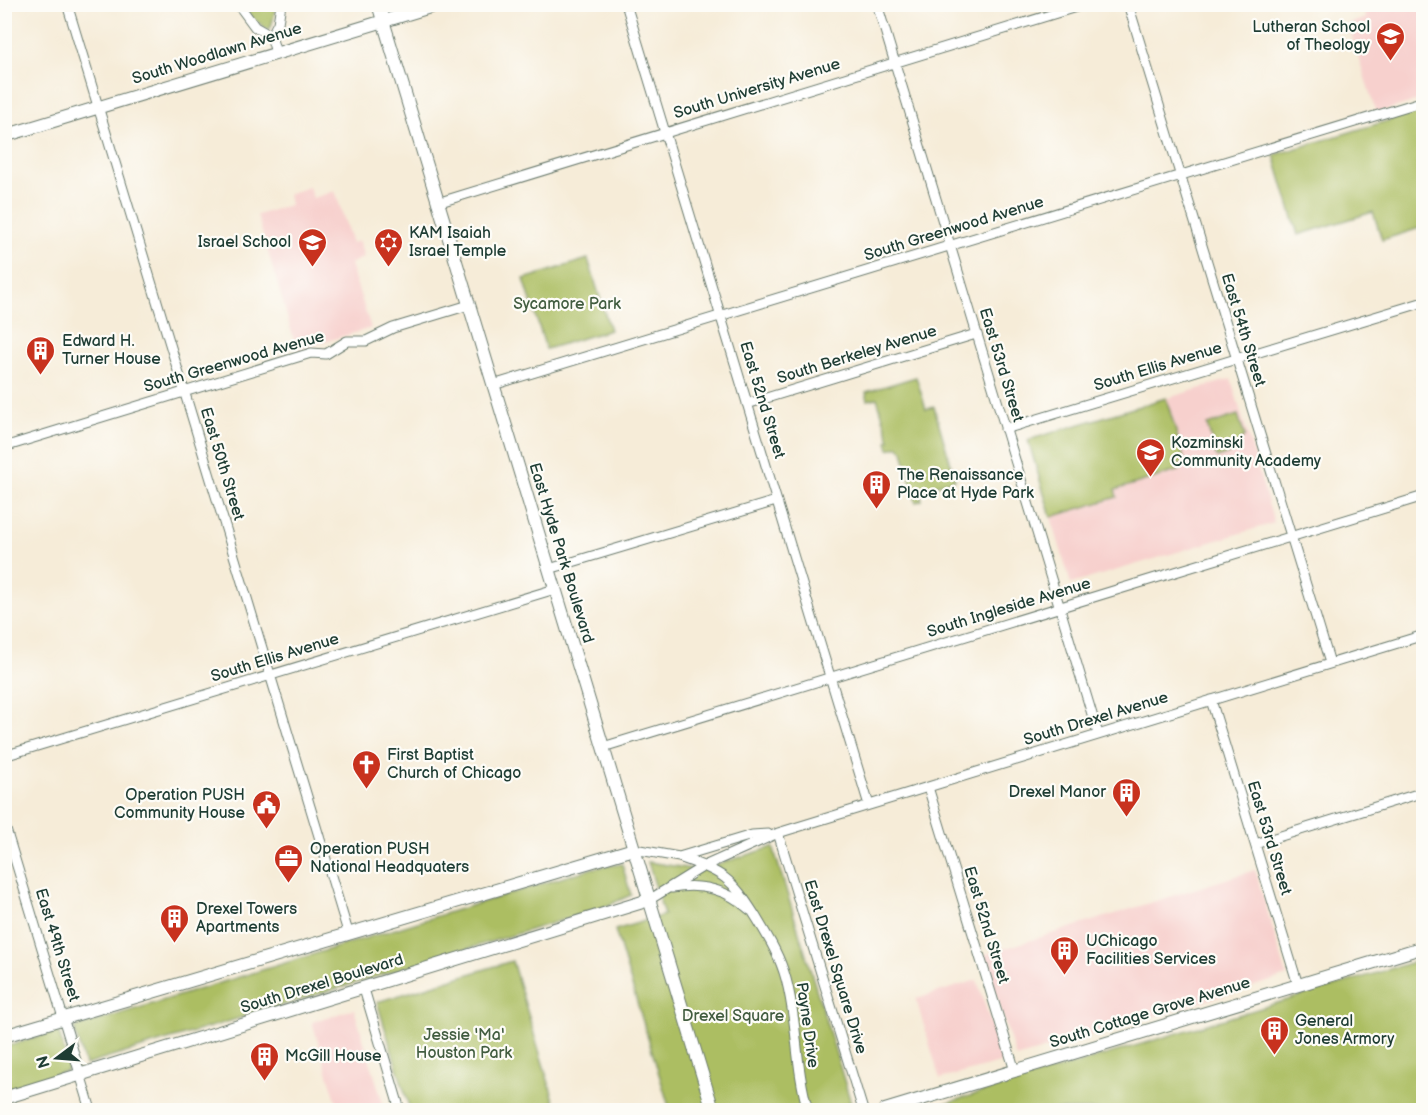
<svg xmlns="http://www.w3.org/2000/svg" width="1428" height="1115" font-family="'Balsamiq Sans',sans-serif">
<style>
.built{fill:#f7d0cd}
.green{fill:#acbe62;stroke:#667e4b;stroke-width:1.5}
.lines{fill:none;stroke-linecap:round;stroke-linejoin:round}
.street-casing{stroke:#6a7a6d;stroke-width:11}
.secondary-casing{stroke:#6a7a6d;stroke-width:14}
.street{stroke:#fff;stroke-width:9}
.secondary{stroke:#fff;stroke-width:12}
.labels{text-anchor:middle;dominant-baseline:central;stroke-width:4.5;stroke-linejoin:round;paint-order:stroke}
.poi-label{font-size:16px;fill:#1f3d34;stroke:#fdfcf7;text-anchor:start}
.street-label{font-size:16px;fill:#1f3d34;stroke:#fdfcf7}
.park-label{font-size:16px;fill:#425d40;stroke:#fdfcf7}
</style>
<rect width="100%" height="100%" fill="#fdfcf7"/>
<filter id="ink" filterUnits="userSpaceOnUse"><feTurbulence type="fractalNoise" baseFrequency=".0167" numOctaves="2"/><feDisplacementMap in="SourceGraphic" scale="12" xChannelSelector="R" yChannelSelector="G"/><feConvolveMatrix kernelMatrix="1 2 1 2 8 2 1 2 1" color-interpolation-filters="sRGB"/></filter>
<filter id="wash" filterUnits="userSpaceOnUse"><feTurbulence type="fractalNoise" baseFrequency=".008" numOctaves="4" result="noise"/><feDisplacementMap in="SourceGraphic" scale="24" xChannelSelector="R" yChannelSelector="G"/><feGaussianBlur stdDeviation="1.35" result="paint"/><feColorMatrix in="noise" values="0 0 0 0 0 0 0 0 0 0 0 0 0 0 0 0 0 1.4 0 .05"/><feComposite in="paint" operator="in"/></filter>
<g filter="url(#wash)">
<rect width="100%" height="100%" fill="#f6ecd8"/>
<!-- built -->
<path class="built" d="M 1362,5 L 1423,5 L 1423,99 L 1376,113 L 1348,24 L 1366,18 Z
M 309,187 L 313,198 L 335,191 L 352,243 L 359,241 L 364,257 L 350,264 L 371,328 L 297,350 L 257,215 L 290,205 L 288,194 Z
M 1231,379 L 1274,523 L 1071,584 L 1028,440 Z
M 1255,870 L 1287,976 L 1016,1058 L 984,955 Z
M 977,980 L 1003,1062 L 940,1079 L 916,999 Z
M 354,1009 L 385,1110 L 339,1110 L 312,1022 Z"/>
<!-- green -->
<path class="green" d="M 243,5 L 277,5 L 271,27 L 268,30 L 250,16 Z
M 1423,110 L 1423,227 L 1382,240 L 1373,212 L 1298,235 L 1274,155 Z
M 588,259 L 610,330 L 546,349 L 524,279 Z
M 916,377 L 926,409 L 934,407 L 955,479 L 919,490 L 922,500 L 916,502 L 903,451 L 899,446 L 889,449 L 887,441 L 890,440 L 877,398 L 868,400 L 866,392 Z
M 1166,398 L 1185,462 L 1178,464 L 1180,470 L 1115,490 L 1117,497 L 1051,517 L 1028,440 Z
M 1238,415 L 1245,436 L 1228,454 L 1217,458 L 1207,425 Z
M 773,847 L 851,1103 L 827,1110 L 670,1110 L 615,930 L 664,915 L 648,862 L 699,870 Z
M 622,864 L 631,895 L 602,908 L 85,1065 L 74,1028 L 593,868 Z
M 1423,959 L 1423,1110 L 923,1110 Z
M 512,961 L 557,1110 L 410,1110 L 377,1002 Z
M 54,1032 L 59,1033 L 69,1068 L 66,1071 L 5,1090 L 5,1047 Z"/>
</g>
<g filter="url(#ink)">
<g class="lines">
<defs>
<path id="street" d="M 67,4 L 348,932
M 238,4 L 255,27 L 271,36 L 276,53
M 626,4 L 869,805
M 877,4 L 1098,734
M 1128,4 L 1330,663
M 271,36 L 278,23 L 281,4
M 437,203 L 1086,4
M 493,385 L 1424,101
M 747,404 L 976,334
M 1005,429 L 1424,302
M 4,447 L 311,353 L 326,354 L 347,341 L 366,341 L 393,328 L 469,305
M 549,569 L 776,501
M 1211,700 L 1298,985
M 603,747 L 1424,496
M 4,756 L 555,589
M 928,787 L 1015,1071
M 4,823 L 91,1110
M 778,833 L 863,1110
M 1255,844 L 1424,792
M 634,849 L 679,857 L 752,835 L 768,834
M 679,857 C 724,873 731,877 756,917 C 768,937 780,956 786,979 C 798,1022 795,1067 808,1110
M 672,888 C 702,883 727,889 750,910
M 649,900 L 704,866 L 778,833 L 1424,635
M 364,989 L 400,1110"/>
<path id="secondary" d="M 378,4 L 713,1110
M 4,136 L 440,4
M 4,1036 L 634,849
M 4,1098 L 649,900
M 885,1110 L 1424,947"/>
</defs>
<!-- street casing -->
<use href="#street" class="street-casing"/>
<!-- secondary casing -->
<use href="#secondary" class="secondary-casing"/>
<!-- street -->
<use href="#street" class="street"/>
<!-- secondary -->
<use href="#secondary" class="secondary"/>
</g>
</g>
<!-- icons -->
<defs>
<symbol id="university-pin" viewBox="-11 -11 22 30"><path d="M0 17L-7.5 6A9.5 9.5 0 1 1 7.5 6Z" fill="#c8321e" stroke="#fdfcf7"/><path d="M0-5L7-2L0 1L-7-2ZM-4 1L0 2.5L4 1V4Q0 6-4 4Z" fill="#fff"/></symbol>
<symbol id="school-pin" viewBox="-11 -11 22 30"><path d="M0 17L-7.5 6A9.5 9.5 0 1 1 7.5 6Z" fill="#c8321e" stroke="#fdfcf7"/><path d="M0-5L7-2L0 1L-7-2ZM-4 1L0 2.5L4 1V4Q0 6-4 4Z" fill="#fff"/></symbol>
<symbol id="synagogue-pin" viewBox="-11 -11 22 30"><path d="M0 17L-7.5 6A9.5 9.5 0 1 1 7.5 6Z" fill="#c8321e" stroke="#fdfcf7"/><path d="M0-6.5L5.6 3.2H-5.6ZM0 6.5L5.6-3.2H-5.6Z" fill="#fff"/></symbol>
<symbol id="building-pin" viewBox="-11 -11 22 30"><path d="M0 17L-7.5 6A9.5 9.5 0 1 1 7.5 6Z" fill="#c8321e" stroke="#fdfcf7"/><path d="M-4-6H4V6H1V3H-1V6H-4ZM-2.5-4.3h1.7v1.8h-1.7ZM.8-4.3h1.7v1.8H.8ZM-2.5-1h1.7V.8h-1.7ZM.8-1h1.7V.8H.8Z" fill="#fff"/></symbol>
<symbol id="church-pin" viewBox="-11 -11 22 30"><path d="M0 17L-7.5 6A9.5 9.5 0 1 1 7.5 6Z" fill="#c8321e" stroke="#fdfcf7"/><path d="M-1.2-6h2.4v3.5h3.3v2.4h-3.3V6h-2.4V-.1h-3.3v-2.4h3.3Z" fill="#fff"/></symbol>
<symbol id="civic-pin" viewBox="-11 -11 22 30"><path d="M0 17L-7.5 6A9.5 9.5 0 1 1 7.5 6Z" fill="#c8321e" stroke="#fdfcf7"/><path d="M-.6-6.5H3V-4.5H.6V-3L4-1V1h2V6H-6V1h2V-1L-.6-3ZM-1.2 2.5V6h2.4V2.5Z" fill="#fff"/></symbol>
<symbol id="office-pin" viewBox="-11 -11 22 30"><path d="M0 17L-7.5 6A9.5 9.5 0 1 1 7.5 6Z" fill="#c8321e" stroke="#fdfcf7"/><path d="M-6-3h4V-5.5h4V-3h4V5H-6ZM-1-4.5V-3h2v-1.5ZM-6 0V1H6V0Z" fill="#fff"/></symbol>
</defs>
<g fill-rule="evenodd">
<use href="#university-pin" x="1374" y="20" width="33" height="45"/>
<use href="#school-pin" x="296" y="226" width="33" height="45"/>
<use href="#synagogue-pin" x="372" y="226" width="33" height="45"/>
<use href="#building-pin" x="24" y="334" width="33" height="45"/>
<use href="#school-pin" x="1134" y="436" width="33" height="45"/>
<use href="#building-pin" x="860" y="468" width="33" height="45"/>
<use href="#church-pin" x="350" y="748" width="33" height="45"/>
<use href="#building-pin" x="1110" y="776" width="33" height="45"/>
<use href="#civic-pin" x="250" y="788" width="33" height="45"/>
<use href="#office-pin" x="272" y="842" width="33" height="45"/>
<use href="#building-pin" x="158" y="902" width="33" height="45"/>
<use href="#building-pin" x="1048" y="934" width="33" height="45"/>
<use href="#building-pin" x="1258" y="1014" width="33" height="45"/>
<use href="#building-pin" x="248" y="1040" width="33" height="45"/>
</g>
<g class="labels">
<!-- poi labels -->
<g class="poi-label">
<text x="1370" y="27" text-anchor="end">Lutheran School<tspan x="1370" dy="18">of Theology</tspan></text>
<text x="409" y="233">KAM Isaiah<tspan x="409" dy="18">Israel Temple</tspan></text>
<text x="291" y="242" text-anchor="end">Israel School</text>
<text x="62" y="341">Edward H.<tspan x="62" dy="18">Turner House</tspan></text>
<text x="1171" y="443">Kozminski<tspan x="1171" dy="18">Community Academy</tspan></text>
<text x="897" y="475">The Renaissance<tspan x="897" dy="18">Place at Hyde Park</tspan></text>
<text x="387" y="755">First Baptist<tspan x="387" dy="18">Church of Chicago</tspan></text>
<text x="1106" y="792" text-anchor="end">Drexel Manor</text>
<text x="245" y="795" text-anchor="end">Operation PUSH<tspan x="245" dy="18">Community House</tspan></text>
<text x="310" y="849">Operation PUSH<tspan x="310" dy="18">National Headquaters</tspan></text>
<text x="196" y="909">Drexel Towers<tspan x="196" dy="18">Apartments</tspan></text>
<text x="1086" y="941">UChicago<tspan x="1086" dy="18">Facilities Services</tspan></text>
<text x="1295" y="1021">General<tspan x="1295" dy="18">Jones Armory</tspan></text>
<text x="285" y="1056">McGill House</text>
</g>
<!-- street labels -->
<g class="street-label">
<text transform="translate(217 54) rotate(-17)">South Woodlawn Avenue</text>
<text transform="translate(757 89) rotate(-17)">South University Avenue</text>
<text transform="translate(954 229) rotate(-17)">South Greenwood Avenue</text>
<text transform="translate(1243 330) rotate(73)">East 54th Street</text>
<text transform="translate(857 355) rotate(-17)">South Berkeley Avenue</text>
<text transform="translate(234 362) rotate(-16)">South Greenwood Avenue</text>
<text transform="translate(1001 365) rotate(73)">East 53rd Street</text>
<text transform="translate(1158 367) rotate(-17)">South Ellis Avenue</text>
<text transform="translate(762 400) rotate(73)">East 52nd Street</text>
<text transform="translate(222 464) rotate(73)">East 50th Street</text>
<text transform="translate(561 553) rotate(73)">East Hyde Park Boulevard</text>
<text transform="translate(1009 608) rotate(-17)">South Ingleside Avenue</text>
<text transform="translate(275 658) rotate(-17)">South Ellis Avenue</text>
<text transform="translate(1096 719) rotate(-17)">South Drexel Avenue</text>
<text transform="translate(1269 838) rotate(73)">East 53rd Street</text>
<text transform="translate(986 925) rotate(73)">East 52nd Street</text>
<text transform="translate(57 945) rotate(73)">East 49th Street</text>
<text transform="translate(835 967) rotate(73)">East Drexel Square Drive</text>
<text transform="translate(322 984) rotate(-17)">South Drexel Boulevard</text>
<text transform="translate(1150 1013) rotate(-17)">South Cottage Grove Avenue</text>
<text transform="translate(807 1025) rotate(82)">Payne Drive</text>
</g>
<!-- park labels -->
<g class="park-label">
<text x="567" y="304">Sycamore Park</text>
<text x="733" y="1016">Drexel Square</text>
<text x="464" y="1035">Jessie 'Ma'<tspan x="464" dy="18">Houston Park</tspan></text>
</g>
</g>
<!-- margin -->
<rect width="1428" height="1115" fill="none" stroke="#fdfcf7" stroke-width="24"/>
<!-- north arrow -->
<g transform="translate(57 1058) rotate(254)" stroke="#fdfcf7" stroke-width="4.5" paint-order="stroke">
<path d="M0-4.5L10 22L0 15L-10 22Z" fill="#1f3d34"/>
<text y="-9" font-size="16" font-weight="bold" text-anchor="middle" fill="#1f3d34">N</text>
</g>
</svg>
